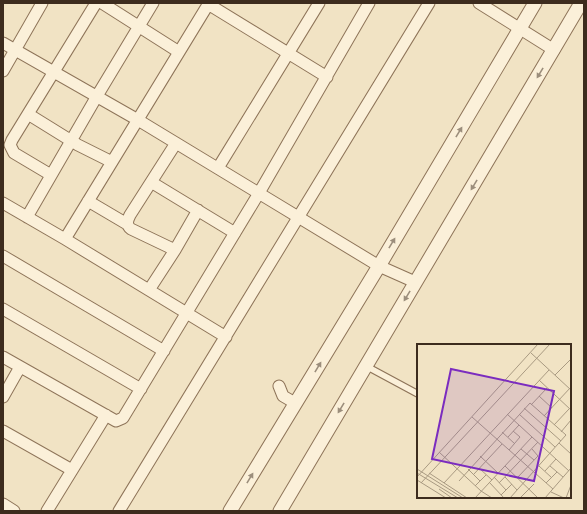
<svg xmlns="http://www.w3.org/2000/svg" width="587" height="514" font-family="'Playfair Display',serif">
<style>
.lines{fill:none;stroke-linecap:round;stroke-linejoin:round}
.service-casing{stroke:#8e7459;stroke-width:8}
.minor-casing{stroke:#8e7459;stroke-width:13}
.tertiary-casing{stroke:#8e7459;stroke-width:15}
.service{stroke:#fbf0d9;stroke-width:5.5}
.minor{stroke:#fbf0d9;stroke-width:11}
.tertiary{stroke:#fbf0d9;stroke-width:13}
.oneway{fill:#9c8e7c}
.inset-road{fill:none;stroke:#a99a82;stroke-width:1}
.view{fill:#7b2cbf;fill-opacity:0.15;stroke:#7b2cbf;stroke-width:2}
.inset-edge{fill:none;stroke:#3d2c1e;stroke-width:2}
</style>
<rect width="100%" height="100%" fill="#f1e3c4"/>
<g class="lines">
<defs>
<path id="service" d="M 366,366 L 418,394"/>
<path id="minor" d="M 102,3 L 179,52
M 479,3 L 554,50
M 208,4 L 327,77
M 3,43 L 138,120 L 379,266 L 415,282
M 3,71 L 42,3
M 28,114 L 78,145 L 112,162
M 218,168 L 319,3
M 51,175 L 14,153 L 10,145 L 12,140 L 96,3
M 151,182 L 235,233
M 88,201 L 127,224
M 3,203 L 65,239 L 226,337
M 27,217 L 97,96 L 153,3
M 65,239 L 209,3
M 175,250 L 131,229 C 126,225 127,221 130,215 L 176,143
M 3,256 L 164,351
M 149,290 L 175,250 L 198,210
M 3,309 L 141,389
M 3,357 L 116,421 L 123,418 L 259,193 L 369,3
M 279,386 L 283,396 L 295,403
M 3,397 L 20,367
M 3,431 L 72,470
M 3,504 L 14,511
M 47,511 L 106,415
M 119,511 L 429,3"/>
<path id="tertiary" d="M 230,511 L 379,266 L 535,3
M 280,511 L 581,3"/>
</defs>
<!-- service casing -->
<use href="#service" class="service-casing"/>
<!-- minor casing -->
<use href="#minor" class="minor-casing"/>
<!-- tertiary casing -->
<use href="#tertiary" class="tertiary-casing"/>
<!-- service -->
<use href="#service" class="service"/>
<!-- minor -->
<use href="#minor" class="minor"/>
<!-- tertiary -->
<use href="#tertiary" class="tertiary"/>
</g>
<!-- one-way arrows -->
<defs><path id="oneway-solid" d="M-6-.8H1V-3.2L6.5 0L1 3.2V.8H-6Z"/></defs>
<g class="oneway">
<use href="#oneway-solid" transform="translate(540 73) rotate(121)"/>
<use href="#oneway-solid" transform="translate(459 132) rotate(-59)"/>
<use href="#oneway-solid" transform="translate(474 185) rotate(121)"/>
<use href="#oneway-solid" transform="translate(392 243) rotate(-59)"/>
<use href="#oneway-solid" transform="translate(407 296) rotate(121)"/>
<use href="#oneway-solid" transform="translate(318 367) rotate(-59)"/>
<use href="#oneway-solid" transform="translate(341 408) rotate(121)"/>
<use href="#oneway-solid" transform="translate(250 478) rotate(-59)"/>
</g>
<!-- overview -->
<g transform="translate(417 344)">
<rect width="154" height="154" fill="#f1e3c4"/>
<path class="inset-road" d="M 114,9 L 154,46M 138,31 L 154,15M 122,36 L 154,66M 122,52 L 135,64M 114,61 L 130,44M 107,64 L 144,97M 90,70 L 152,127M 102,70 L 138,103M 127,72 L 154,43M 55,73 L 136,145M 137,81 L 152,65M 85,88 L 98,100M 144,88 L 154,76M 91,93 L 102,81M 142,99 L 154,110M 104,105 L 117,116M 92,106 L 103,93 L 96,87M 22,108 L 64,147 L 75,154M 63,112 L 81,129M 88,122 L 121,154M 122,122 L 135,134M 133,122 L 146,133M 62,124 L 75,136M 0,125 L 46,154M 51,125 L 63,137M 128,127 L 139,115M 0,129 L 41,154M 12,129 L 50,154M 57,130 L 85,100M 0,133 L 121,0M 77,133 L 89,146M 88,133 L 100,146M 100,134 L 121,112 L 115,105M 0,136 L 29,154M 42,137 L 113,59 L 149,91 L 93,154M 72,138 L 87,154M 4,139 L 133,0M 27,139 L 132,26M 82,139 L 121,98M 129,139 L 140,128M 58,142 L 69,131M 22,145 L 35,154M 134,148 L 147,154M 84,151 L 95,140M 58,154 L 115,93M 103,154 L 117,140M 128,154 L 154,124M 149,154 L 154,141"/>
<path class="view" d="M 34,25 L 137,47 L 117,137 L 15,115 Z"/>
<rect width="154" height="154" class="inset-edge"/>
</g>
<!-- border -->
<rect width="587" height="514" fill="none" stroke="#3d2c1e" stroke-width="8"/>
</svg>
